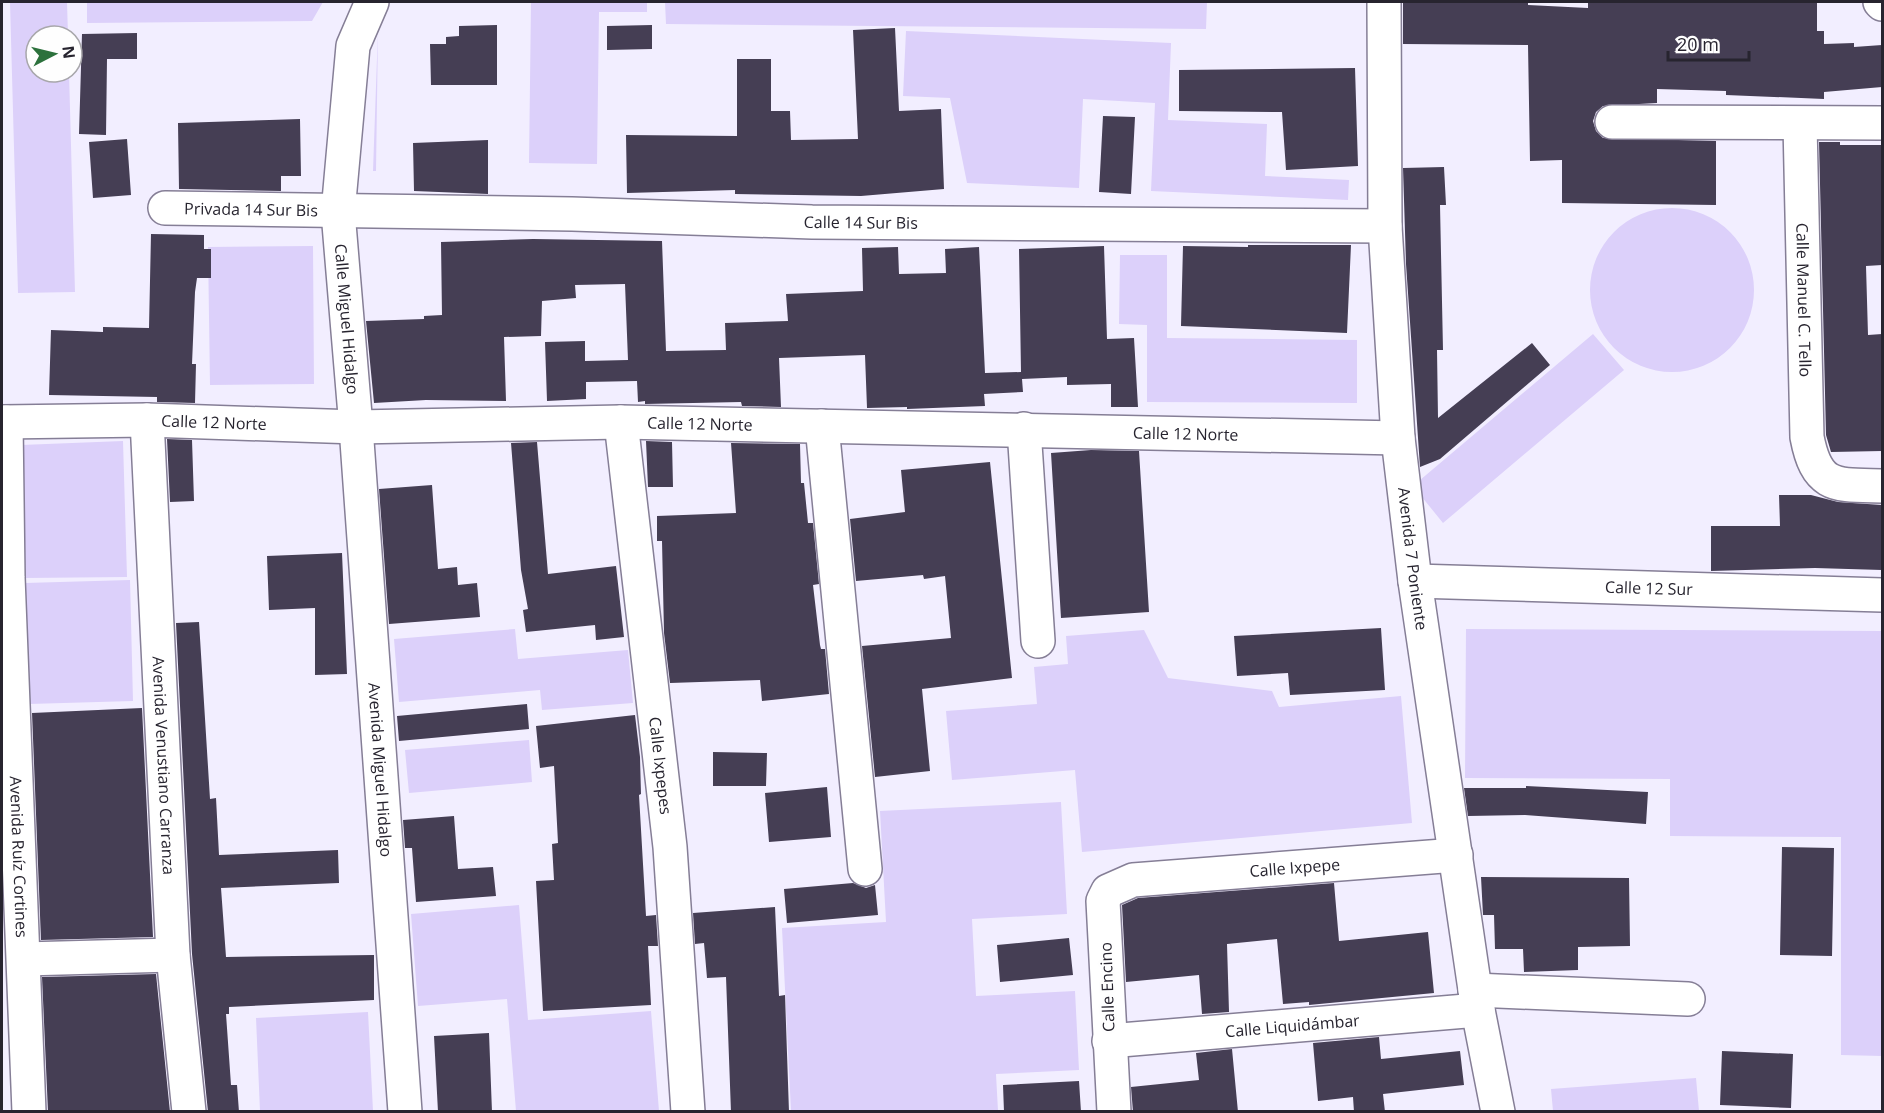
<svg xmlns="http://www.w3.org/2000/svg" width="1884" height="1113" font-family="'Open Sans',sans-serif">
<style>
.green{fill:#dcd0fa}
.building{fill:#453e54}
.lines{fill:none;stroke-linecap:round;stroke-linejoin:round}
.minor-casing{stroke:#857e96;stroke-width:36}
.minor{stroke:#fff;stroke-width:33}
.labels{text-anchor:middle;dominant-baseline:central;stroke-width:6;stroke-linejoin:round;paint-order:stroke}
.street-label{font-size:16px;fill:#27242f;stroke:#fefefe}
</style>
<rect width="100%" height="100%" fill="#f2eeff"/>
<!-- green -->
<path class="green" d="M 10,2 L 67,2 L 68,36 L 36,36 L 36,72 L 69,72 L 75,292 L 18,293 Z
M 87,2 L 323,2 L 312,21 L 87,23 Z
M 379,2 L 390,2 L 378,30 L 376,171 L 373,171 Z
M 531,2 L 647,2 L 647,12 L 599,12 L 597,164 L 529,163 Z
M 665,2 L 1207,2 L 1206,29 L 666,24 Z
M 906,31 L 1171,43 L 1168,120 L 1267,124 L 1265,176 L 1349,180 L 1348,200 L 1151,191 L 1155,103 L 1083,99 L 1079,188 L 967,183 L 950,98 L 903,96 Z
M1590 290a82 82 0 1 1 164 0a82 82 0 1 1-164 0Z
M 313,246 L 314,384 L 210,385 L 208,247 Z
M 1120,255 L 1167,255 L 1167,338 L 1357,340 L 1357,403 L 1147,402 L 1147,325 L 1119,324 Z
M 1593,334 L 1624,370 L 1443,523 L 1413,486 Z
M 123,441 L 127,577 L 25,578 L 21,445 Z
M 130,580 L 133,701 L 29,704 L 25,583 Z
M 515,629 L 518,659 L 628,650 L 633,703 L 542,710 L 540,690 L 399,702 L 394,639 Z
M 1466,629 L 1882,631 L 1882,1056 L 1841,1055 L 1841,837 L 1670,836 L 1670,779 L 1465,778 Z
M 1144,630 L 1168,678 L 1272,691 L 1279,707 L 1401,696 L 1412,823 L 1082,852 L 1075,770 L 952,780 L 946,711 L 1037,704 L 1034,667 L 1068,664 L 1066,636 Z
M 529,740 L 532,782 L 409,793 L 405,750 Z
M 1061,802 L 1067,914 L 972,919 L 976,996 L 1075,991 L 1079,1070 L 996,1074 L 998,1111 L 791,1111 L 782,928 L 886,922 L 880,811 Z
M 519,905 L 528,1020 L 651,1011 L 659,1111 L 516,1111 L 507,999 L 418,1006 L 411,914 Z
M 368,1012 L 373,1111 L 260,1111 L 256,1018 Z
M 1696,1078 L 1699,1111 L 1553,1111 L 1551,1089 Z"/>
<!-- building -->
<path class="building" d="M 1403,2 L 1528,2 L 1528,5 L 1588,8 L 1588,2 L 1817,2 L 1817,31 L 1824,31 L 1824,44 L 1854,43 L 1854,47 L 1882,45 L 1882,87 L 1824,92 L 1824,99 L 1726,95 L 1726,91 L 1657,89 L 1657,103 L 1603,106 L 1596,112 L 1593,121 L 1596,131 L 1603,138 L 1716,141 L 1716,205 L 1562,203 L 1562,160 L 1530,161 L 1528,45 L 1403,44 Z
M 497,25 L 497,85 L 431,85 L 430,44 L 446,44 L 446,37 L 459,36 L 459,26 Z
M 652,25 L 652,49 L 607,50 L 607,26 Z
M 895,28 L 899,111 L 941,109 L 944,189 L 861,196 L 735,194 L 735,190 L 627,193 L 626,135 L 737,136 L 737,59 L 771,59 L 771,111 L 790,111 L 791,140 L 858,139 L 853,30 Z
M 137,33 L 137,59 L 107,59 L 106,135 L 79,134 L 82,34 Z
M 1355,68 L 1358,166 L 1286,170 L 1282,112 L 1179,111 L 1179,70 Z
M 1103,116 L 1135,117 L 1131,194 L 1099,192 Z
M 300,119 L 301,176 L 281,176 L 281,191 L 179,189 L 178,123 Z
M 127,139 L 131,195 L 93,198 L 89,142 Z
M 488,140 L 488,194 L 414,191 L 413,143 Z
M 1819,142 L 1840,142 L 1840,145 L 1882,145 L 1882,265 L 1866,266 L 1868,335 L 1882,334 L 1882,451 L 1831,452 L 1826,435 Z
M 1444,167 L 1446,205 L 1440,205 L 1443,350 L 1437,350 L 1438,418 L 1532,343 L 1550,365 L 1440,459 L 1420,467 L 1406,264 L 1403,168 Z
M 151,234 L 204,235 L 204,249 L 211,249 L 211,278 L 197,278 L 195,292 L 192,364 L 196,364 L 195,403 L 157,402 L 157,397 L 49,395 L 51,330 L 103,332 L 103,327 L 149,328 Z
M 533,239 L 662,241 L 666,351 L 726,350 L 725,323 L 788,321 L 786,294 L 863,291 L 862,248 L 898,247 L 899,274 L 946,273 L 945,249 L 979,247 L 985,373 L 1021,372 L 1019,249 L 1104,246 L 1107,339 L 1134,338 L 1138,407 L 1111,407 L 1111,384 L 1067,385 L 1067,377 L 1022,379 L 1023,392 L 984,394 L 985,406 L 907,409 L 907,407 L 867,408 L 865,355 L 779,358 L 781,407 L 742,406 L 741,402 L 645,404 L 645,401 L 638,402 L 637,381 L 586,382 L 586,399 L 547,401 L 545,342 L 585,341 L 585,361 L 628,360 L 625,284 L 575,285 L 576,298 L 542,301 L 541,336 L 504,337 L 506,401 L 426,400 L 374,403 L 366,321 L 424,319 L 424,316 L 442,315 L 441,242 Z
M 1248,245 L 1351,245 L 1347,333 L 1181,326 L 1183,246 L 1248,247 Z
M 167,439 L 192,440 L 194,501 L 170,502 Z
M 646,441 L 672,442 L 673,487 L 648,487 Z
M 537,442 L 548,574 L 616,566 L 624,637 L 596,640 L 595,625 L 526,632 L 523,610 L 528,609 L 521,570 L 511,443 Z
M 731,443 L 800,444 L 801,483 L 804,483 L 808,523 L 813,523 L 819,584 L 813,585 L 820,645 L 821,649 L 825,649 L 829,694 L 762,701 L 760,680 L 670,683 L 664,633 L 662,541 L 657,541 L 657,516 L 736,513 Z
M 1091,450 L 1139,451 L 1149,612 L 1061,618 L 1051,453 Z
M 990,462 L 1012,678 L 922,689 L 930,771 L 875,777 L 862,646 L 951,638 L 945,576 L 924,579 L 923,575 L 856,581 L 850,519 L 905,512 L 901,470 Z
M 432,485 L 438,569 L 457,567 L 458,585 L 477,583 L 480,617 L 389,624 L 379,489 Z
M 1779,495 L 1811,495 L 1838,502 L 1882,505 L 1882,570 L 1815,568 L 1711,571 L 1711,526 L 1780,526 Z
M 342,553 L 347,674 L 315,675 L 315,608 L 269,610 L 267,556 Z
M 199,622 L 210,799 L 216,798 L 219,855 L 338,850 L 339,883 L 221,888 L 226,957 L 374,955 L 374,1000 L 229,1007 L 229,1014 L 226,1014 L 231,1085 L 237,1085 L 239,1112 L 208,1112 L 192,954 L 176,623 Z
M 1381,628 L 1385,690 L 1290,695 L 1288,673 L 1237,676 L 1234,636 Z
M 527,704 L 529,729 L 399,741 L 397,716 Z
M 142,708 L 153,937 L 41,940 L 32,713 Z
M 635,715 L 640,757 L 641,794 L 639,795 L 646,916 L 656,915 L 658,946 L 648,946 L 651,1005 L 543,1011 L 536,881 L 554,880 L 552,844 L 558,843 L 554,766 L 540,768 L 536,726 Z
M 713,752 L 767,753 L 766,786 L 713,786 Z
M 1526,786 L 1648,792 L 1646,824 L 1525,815 L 1468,816 L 1464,788 L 1526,788 Z
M 827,787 L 831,837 L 769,842 L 765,793 Z
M 454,816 L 458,869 L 493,867 L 496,896 L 416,902 L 412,848 L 405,848 L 403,820 Z
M 1782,847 L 1834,848 L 1832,956 L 1780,955 Z
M 1481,877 L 1629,878 L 1630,946 L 1578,947 L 1578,970 L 1524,972 L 1523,949 L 1495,949 L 1494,915 L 1483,915 Z
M 853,883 L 866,888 L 875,885 L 878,915 L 787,923 L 784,889 Z
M 1334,883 L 1339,941 L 1428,932 L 1434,993 L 1309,1005 L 1309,1002 L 1283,1004 L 1277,939 L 1227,944 L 1229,1012 L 1202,1014 L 1199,975 L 1126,982 L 1122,905 L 1138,898 Z
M 775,907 L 779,996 L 785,995 L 789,1112 L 731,1112 L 726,977 L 707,978 L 704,943 L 695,944 L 693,913 Z
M 1069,938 L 1073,975 L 1000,982 L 997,945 Z
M 156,974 L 170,1112 L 48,1112 L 42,977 Z
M 489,1033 L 492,1112 L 438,1112 L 434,1036 Z
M 1379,1037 L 1381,1059 L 1460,1051 L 1464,1085 L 1383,1094 L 1385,1112 L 1354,1112 L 1353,1097 L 1318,1101 L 1313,1043 Z
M 1232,1049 L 1238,1112 L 1133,1112 L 1131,1087 L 1199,1080 L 1196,1053 Z
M 1722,1051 L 1793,1054 L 1791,1108 L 1720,1105 Z
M 1079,1081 L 1081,1112 L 1004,1112 L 1003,1085 Z"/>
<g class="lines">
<defs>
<g id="minor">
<path id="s1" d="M 372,2 L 353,46 L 338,212 L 356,427 L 405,1112"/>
<path id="s2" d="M 1384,2 L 1385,226 L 1398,438 L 1415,581 L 1478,1010 L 1498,1112"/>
<path d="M 1880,2 L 1882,4"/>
<path d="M 1612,122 L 1882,123"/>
<path id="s3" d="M 1800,124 L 1807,437 C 1817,489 1836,485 1882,486"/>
<path id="s4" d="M 165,208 L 572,214 L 812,222 L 1385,226"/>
<path id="s5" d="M 147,420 L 173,955 L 189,1112"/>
<path id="s6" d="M 2,422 L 147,420 L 356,427 L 621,422 L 1398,438"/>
<path id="s7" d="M 6,422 L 8,577 L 29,1112"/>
<path id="s8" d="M 621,422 L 670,847 L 688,1112"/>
<path d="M 822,426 L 865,869"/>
<path d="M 1024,429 L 1038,641"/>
<path id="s9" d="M 1415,581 L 1882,595"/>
<path d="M 24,959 L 173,955"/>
<path d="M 1475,990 L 1688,999"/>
<path id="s10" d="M 1109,1041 L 1478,1010"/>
<path id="s11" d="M 1114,1112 L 1103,901 L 1108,891 L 1133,880 L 1456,855"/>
</g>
</defs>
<!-- minor casing -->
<use href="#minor" class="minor-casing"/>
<!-- minor -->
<use href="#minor" class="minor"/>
</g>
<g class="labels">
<!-- street labels -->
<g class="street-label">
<text stroke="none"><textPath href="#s4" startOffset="86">Privada 14 Sur Bis</textPath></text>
<text stroke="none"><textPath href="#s4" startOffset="696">Calle 14 Sur Bis</textPath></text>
<text stroke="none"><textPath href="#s3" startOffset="176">Calle Manuel C. Tello</textPath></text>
<text stroke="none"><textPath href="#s1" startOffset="322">Calle Miguel Hidalgo</textPath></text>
<text stroke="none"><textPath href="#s6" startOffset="212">Calle 12 Norte</textPath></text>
<text stroke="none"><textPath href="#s6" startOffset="698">Calle 12 Norte</textPath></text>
<text stroke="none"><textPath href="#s6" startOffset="1184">Calle 12 Norte</textPath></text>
<text stroke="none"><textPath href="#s2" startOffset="558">Avenida 7 Poniente</textPath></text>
<text stroke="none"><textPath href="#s9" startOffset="234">Calle 12 Sur</textPath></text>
<text stroke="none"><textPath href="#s5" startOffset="346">Avenida Venustiano Carranza</textPath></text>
<text stroke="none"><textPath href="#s8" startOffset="346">Calle Ixpepes</textPath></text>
<text stroke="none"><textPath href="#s1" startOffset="774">Avenida Miguel Hidalgo</textPath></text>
<text stroke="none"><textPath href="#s7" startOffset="435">Avenida Ruíz Cortines</textPath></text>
<text stroke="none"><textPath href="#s11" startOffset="412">Calle Ixpepe</textPath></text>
<text transform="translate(1107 987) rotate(-92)">Calle Encino</text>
<text stroke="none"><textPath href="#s10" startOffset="184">Calle Liquidámbar</textPath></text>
</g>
</g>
<!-- border -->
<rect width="1884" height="1113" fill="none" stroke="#27242f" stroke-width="6"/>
<!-- north arrow -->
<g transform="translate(54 54) rotate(83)"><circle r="28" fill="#fefefe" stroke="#a8a7ab" stroke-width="1.5"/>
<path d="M0-4.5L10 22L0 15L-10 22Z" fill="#2c713c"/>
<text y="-9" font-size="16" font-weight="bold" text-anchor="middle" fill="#27242f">N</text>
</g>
<!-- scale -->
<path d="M1668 51v9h81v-9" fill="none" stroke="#27242f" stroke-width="3"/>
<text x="1677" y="51" font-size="18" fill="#27242f" stroke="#fefefe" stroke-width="4.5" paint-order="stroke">20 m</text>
</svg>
